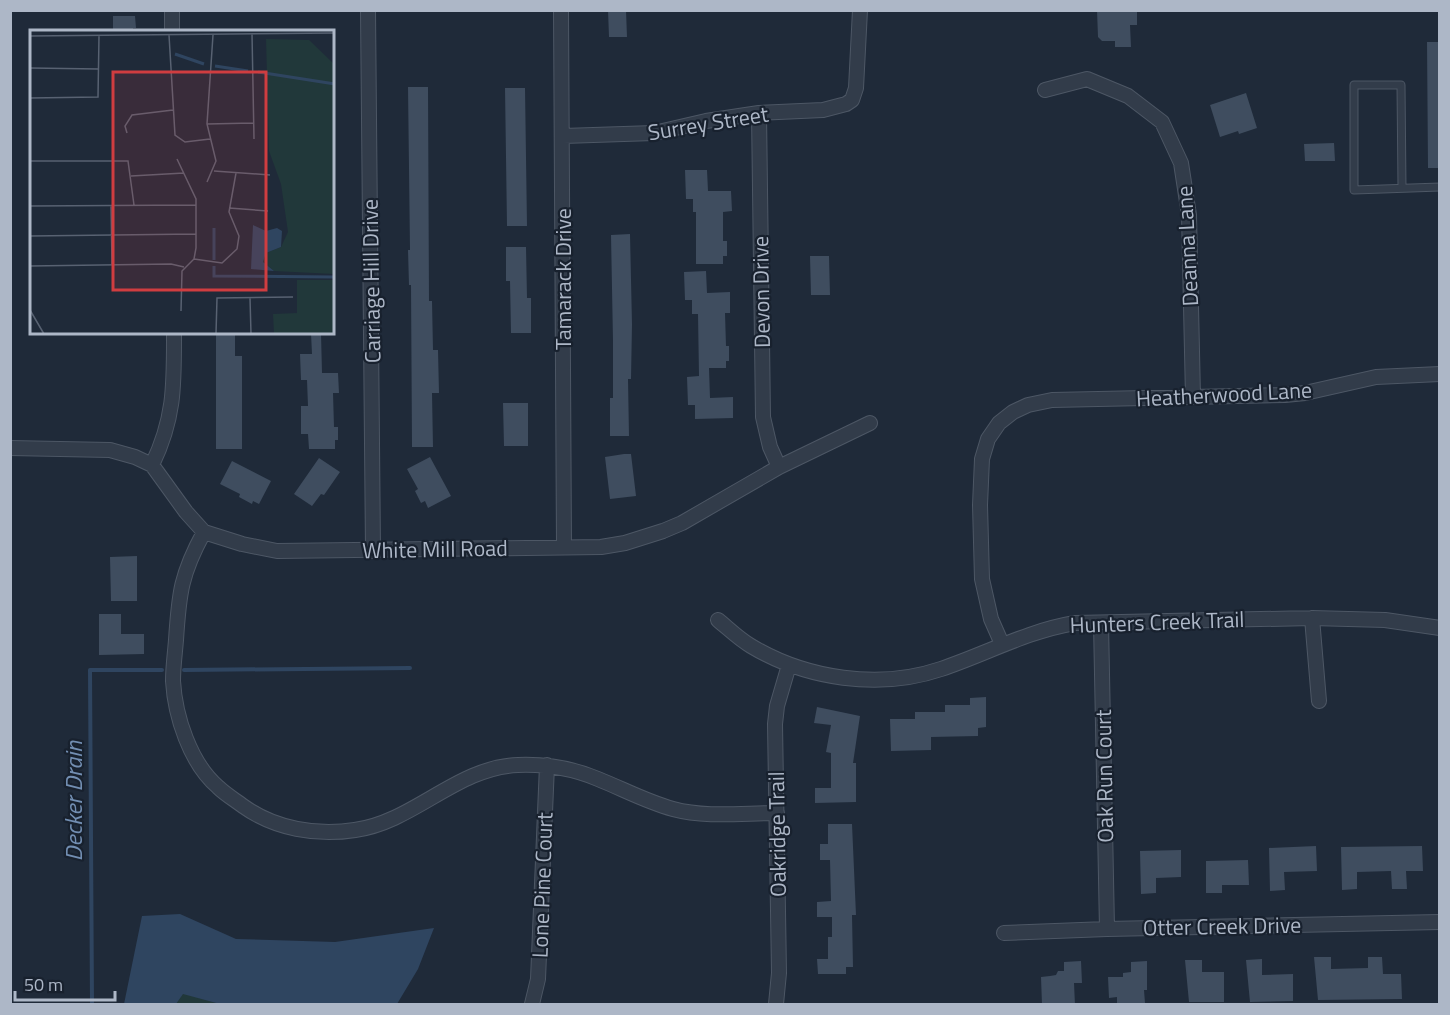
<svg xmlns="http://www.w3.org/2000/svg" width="1450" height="1015" font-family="'Titillium Web',sans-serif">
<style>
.green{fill:#21383a}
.water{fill:#2f4560}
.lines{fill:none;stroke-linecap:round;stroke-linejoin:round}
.stream{stroke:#2f4560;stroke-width:4}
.building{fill:#3f4d5f}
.service-casing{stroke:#4d5765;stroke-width:9}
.minor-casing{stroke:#4d5765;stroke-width:16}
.service{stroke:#323c4a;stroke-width:7}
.minor{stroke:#323c4a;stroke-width:14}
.labels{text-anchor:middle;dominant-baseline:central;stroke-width:4.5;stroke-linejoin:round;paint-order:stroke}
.street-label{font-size:22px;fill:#adb7c7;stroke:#18212e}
.water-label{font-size:24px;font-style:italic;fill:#728eb2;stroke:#18212e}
.inset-river{fill:none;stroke:#2f4560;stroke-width:3}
.inset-road{fill:none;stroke:#586272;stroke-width:1.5}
.view{fill:#d03d40;fill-opacity:0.15;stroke:#d03d40;stroke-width:3}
.inset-edge{fill:none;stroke:#adb7c7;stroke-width:3}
</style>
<rect width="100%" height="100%" fill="#1f2a39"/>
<!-- green -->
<path class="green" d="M 183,993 L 220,1004 L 176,1004 Z"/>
<!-- water -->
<path class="water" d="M 180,914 L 236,939 L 335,942 L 434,928 L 418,969 L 397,1004 L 220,1004 L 183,994 L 176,1004 L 124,1004 L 142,916 Z"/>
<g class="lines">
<!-- stream -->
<path class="stream" d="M 184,670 L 410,668
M 92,1004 L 90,670 L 162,670"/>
</g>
<!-- building -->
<path class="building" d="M 608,10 L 626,10 L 627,37 L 609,37 Z
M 1097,10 L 1137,10 L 1137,25 L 1130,25 L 1131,47 L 1115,47 L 1115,41 L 1102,41 L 1098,37 Z
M 113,16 L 135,16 L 136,28 L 133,28 L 133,32 L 113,32 Z
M 1427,42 L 1440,42 L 1440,168 L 1428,168 Z
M 408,87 L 428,87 L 429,301 L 432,301 L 433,350 L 438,350 L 439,393 L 432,393 L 433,447 L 412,447 L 411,285 L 409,285 L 408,250 L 410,250 Z
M 505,88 L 525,88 L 527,226 L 507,226 Z
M 1246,93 L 1257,128 L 1239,134 L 1238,131 L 1220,137 L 1210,105 Z
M 1334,143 L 1335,161 L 1305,161 L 1304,144 Z
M 685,170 L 707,170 L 708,191 L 731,191 L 732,211 L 723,212 L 723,241 L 727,241 L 727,256 L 723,256 L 723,264 L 696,264 L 696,212 L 693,212 L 693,199 L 686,199 Z
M 630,234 L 632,324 L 631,379 L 628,379 L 629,436 L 610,436 L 610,398 L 613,398 L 613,341 L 611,235 Z
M 506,247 L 526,247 L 527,298 L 531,298 L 531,333 L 511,333 L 510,281 L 506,281 Z
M 810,256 L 829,256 L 830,295 L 811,295 Z
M 706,271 L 707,293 L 730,292 L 730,313 L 725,313 L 726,346 L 729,346 L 729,361 L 726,361 L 726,368 L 709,368 L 710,398 L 733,397 L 733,418 L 695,419 L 695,405 L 688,405 L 687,377 L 699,376 L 698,314 L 692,314 L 692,300 L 685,300 L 684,272 Z
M 216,333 L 235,333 L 235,356 L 242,356 L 242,449 L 216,449 Z
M 311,333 L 321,333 L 322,373 L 338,373 L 339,393 L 333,393 L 334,427 L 338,427 L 338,440 L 335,440 L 335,449 L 309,449 L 308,434 L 301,434 L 301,406 L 308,406 L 307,380 L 301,380 L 300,354 L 312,354 Z
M 503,403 L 528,403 L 528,446 L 504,446 Z
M 624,454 L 631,454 L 636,496 L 610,499 L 605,457 Z
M 430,457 L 451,496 L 428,508 L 425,501 L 421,503 L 415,491 L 418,489 L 407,469 Z
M 319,458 L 340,472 L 324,495 L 321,494 L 312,506 L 294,494 Z
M 232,461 L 271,481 L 259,504 L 253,501 L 252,504 L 239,497 L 240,494 L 220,484 Z
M 137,556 L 137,601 L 111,601 L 110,557 Z
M 99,614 L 121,614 L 121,634 L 144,634 L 144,654 L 99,655 Z
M 986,697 L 986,727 L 978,728 L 978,736 L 931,737 L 931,750 L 891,751 L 890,719 L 915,719 L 915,712 L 945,712 L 945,705 L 970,705 L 970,698 Z
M 817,707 L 860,716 L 853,763 L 856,763 L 856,802 L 815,803 L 815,788 L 831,788 L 831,753 L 826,752 L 831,725 L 814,723 Z
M 828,824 L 852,824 L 856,915 L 852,915 L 853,967 L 846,967 L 846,974 L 818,974 L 817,959 L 828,959 L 828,937 L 832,937 L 832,917 L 817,917 L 817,902 L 831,901 L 830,860 L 820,860 L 820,844 L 828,844 Z
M 1316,846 L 1317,871 L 1284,872 L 1285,890 L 1270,891 L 1269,848 Z
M 1422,846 L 1423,871 L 1406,871 L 1407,889 L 1392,889 L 1391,871 L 1357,872 L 1357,889 L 1342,890 L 1341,847 Z
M 1181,850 L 1181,877 L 1156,878 L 1156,893 L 1141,894 L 1140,851 Z
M 1248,860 L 1249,885 L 1222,885 L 1222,893 L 1206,893 L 1206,861 Z
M 1314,957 L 1331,957 L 1331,969 L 1368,968 L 1368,957 L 1382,957 L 1383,974 L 1401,974 L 1402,999 L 1318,1000 Z
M 1262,959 L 1262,975 L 1293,974 L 1293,1001 L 1250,1002 L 1246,960 Z
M 1185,960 L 1202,960 L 1202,972 L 1224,972 L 1224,1002 L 1189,1002 Z
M 1081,961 L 1082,983 L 1074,983 L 1075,1005 L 1042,1005 L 1041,977 L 1050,976 L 1056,975 L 1058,971 L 1064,971 L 1064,962 Z
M 1147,961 L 1147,990 L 1144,990 L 1145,1003 L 1117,1004 L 1117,997 L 1109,998 L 1108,977 L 1123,977 L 1123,973 L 1131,972 L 1131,962 Z"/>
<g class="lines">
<defs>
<path id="service" d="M 1402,188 L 1401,85 L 1354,85 L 1354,190 L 1440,187"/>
<path id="minor" d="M 172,10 L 172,32
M 368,10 L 373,551
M 561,10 L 564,547
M 1045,90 L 1087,79 L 1128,96 L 1162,122 L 1181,163 L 1189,215 L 1193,397
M 759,113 L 763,417 L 770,447 L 779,467
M 563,136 L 654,133 L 706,121 L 759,113 L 823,110 L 846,104 L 852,100 L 856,88 L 860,10
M 10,448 L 110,450 L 135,457 L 152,465 L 186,512 L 204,532 L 242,544 L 277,551 L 601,547 L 625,543 L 663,531 L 682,523 L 779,467 L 870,423
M 152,465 C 175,418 174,384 174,333
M 204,532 C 181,574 179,593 176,640 C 175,653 173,667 173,681 C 175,716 190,763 218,787 C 225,794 235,800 243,806 C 275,829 317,836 355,830 C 414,822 457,767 518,765 C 545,764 572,768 598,779 C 623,789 647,802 673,809 C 706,818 743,813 777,813
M 1312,618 L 1319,701
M 718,620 C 729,629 739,639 751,646 C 806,679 879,690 941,669 C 986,654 1027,631 1075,623 L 1312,618 L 1385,620 L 1440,628
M 1101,623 L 1107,929
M 1002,644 L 991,619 L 982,579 L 980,505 L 982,459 L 988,439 L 999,423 L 1013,412 L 1028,405 L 1052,400 L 1285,395 L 1305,393 L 1376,377 L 1440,374
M 1004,933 L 1107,929 L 1440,922
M 532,1004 L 538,979 L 547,765
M 776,1004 L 779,973 L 775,724 L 777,706 L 789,665"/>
</defs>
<!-- service casing -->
<use href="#service" class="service-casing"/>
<!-- minor casing -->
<use href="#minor" class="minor-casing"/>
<!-- service -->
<use href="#service" class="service"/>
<!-- minor -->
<use href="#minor" class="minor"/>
</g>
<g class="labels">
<!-- street labels -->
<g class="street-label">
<text transform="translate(708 123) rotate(-9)">Surrey Street</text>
<text transform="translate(1187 246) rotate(-93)">Deanna Lane</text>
<text transform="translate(563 279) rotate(-90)">Tamarack Drive</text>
<text transform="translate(371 281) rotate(-91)">Carriage Hill Drive</text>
<text transform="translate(761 292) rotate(-91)">Devon Drive</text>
<text transform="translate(1224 394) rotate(-3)">Heatherwood Lane</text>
<text transform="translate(435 549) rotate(-1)">White Mill Road</text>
<text transform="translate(1157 622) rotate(-2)">Hunters Creek Trail</text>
<text transform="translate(1104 776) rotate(-91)">Oak Run Court</text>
<text transform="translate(777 834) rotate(-91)">Oakridge Trail</text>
<text transform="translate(542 885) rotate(-88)">Lone Pine Court</text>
<text transform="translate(1222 926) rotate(-1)">Otter Creek Drive</text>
</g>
<!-- water labels -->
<g class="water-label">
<text transform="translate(73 801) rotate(-90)">Decker Drain</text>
</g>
</g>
<!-- overview -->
<g transform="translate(30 30)">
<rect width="304" height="304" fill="#1f2a39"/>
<path d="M 236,9 L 279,10 L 304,34 L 304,244 L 244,241 L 233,232 L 236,223 L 251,217 L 258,202 L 251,154 L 239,121 ZM 267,250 L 304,250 L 304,304 L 244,304 L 243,284 L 267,283 Z" fill="#21383a"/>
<path d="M 223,195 L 236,201 L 247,198 L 252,201 L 251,217 L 236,223 L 233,232 L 244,241 L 221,239 Z" fill="#2f4560"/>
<path class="inset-river" d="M 145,24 L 174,34M 185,36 L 218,41M 228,42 L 305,54M 184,198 L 184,230M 184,236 L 184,246 L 305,247"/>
<path class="inset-road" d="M 222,4 L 224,109M 139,5 L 145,105 L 155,112 L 180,109M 0,6 L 305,3M 0,38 L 69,39M 0,68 L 68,67 L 69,6M 177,94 L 223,93M 97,103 L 95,96 L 102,85 L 143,80M 147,129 L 166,169 L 166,218 L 164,229 L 152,241 L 151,281M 0,131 L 98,131 L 104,175M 184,141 L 240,145M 101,146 L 154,143M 177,152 L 186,131 L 177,94 L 183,5M 81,175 L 82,234M 0,176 L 166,175M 199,178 L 238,181M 0,206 L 166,204M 164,229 L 192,233 L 207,219 L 209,206 L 199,182 L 206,143M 0,236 L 141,234 L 154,237M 220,268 L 221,304M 0,280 L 14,304M 186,304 L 187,268 L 263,267"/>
<path class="view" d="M 83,42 L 236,42 L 236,260 L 83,260 Z"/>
<rect width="304" height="304" class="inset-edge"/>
</g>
<!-- border -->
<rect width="1450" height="1015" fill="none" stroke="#adb7c7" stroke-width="24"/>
<!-- scale -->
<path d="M15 991v9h100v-9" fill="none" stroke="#adb7c7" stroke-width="3"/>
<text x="24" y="991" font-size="18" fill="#adb7c7" stroke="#18212e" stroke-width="4.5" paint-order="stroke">50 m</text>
</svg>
